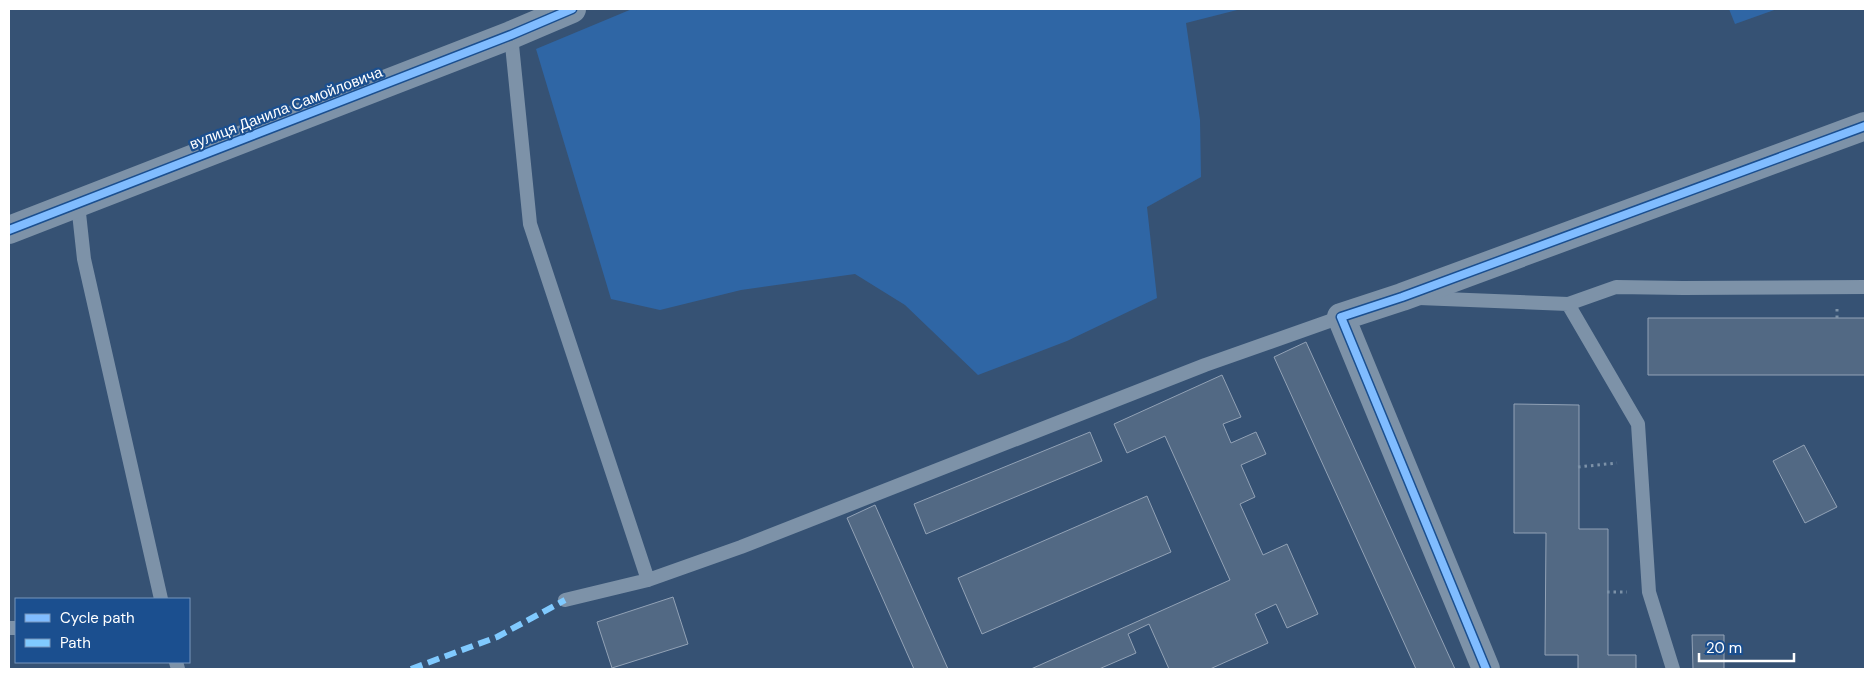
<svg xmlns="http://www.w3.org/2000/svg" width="1874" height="678" font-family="'DM Sans',sans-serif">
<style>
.green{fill:#2f66a5}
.building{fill:#526984;stroke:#92a2b6}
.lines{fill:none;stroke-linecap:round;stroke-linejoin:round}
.path{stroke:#7d92a8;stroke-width:3;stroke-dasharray:2.5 4;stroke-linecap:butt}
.lane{stroke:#7d92a8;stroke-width:14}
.street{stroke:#7d92a8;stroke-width:28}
.quiet{stroke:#80caff;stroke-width:6;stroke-dasharray:12 6;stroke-linecap:butt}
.cycleway-casing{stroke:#1b4f8f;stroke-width:11}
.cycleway{stroke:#80bcff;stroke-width:8}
.labels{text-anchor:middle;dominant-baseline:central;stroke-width:4.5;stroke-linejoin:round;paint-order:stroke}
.street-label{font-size:15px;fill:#fff;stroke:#1b4f8f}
</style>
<rect width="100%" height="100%" fill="#365274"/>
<!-- green -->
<path class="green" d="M 632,9 L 1241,9 L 1186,23 L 1200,120 L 1201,177 L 1147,207 L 1157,298 L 1067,341 L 978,375 L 905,305 L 855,274 L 741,290 L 660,310 L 611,299 L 536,49 Z
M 1729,9 L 1777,9 L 1735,24 Z"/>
<!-- building -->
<path class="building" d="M 1648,318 L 1865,318 L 1865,375 L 1648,375 Z
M 1306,342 L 1455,669 L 1416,669 L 1274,357 Z
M 1222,375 L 1241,417 L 1223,424 L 1231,443 L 1256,432 L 1266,454 L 1241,465 L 1255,497 L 1240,504 L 1263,555 L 1287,544 L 1318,614 L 1287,628 L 1276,604 L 1255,614 L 1268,643 L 1210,669 L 1169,669 L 1149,624 L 1128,634 L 1136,653 L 1099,669 L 1031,669 L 1230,580 L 1165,436 L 1127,453 L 1114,424 Z
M 1514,404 L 1579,405 L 1579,529 L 1608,529 L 1608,655 L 1636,655 L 1636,669 L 1578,669 L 1578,655 L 1545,655 L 1546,533 L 1514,533 Z
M 1090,432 L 1102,461 L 926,534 L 914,504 Z
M 1804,445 L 1837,507 L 1805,523 L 1773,461 Z
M 1147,496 L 1171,552 L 982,634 L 958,578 Z
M 875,505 L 948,669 L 914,669 L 847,518 Z
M 673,597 L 688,644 L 612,668 L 597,622 Z
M 1692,635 L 1724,635 L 1724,669 L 1693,669 Z"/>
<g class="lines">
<!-- path -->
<path class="path" d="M 1837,318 L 1837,309
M 1578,467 L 1617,463
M 1607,592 L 1627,592"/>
<!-- lane -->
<path class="lane" d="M 511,35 L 530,224 L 648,580
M 78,204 L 84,259 L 161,599
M 1419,298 L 1568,304 L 1616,287 L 1683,288 L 1865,287
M 1568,304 L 1638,424 L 1649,592 L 1673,669
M 565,600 L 648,580 L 741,547 L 1205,365 L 1341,317
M 9,628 L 16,628
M 176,662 L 178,669"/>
<!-- street -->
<path class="street" d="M 9,230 L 511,35 L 572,9
M 1486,669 L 1341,317 L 1402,297 L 1865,126"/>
<!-- quiet -->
<path class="quiet" d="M 411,669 L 497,637 L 565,600"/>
<defs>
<path id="cycleway" d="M 9,230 L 511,35 L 572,9
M 1486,669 L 1341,317 L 1402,297 L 1865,126"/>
</defs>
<!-- cycleway casing -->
<use href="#cycleway" class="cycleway-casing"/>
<!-- cycleway -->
<use href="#cycleway" class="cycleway"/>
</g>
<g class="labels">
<!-- street labels -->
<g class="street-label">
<text transform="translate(286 108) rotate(-21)">вулиця Данила Самойловича</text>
</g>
</g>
<!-- border -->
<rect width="1874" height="678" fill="none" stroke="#ffffff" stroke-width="20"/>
<!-- legend -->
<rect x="15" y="598" width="175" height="65" fill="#1b4f8f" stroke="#7695bc"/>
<rect x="25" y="614" width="25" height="8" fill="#80bcff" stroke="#7695bc"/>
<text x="60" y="623" font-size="15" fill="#ffffff">Cycle path</text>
<rect x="25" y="639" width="25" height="8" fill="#80caff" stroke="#7695bc"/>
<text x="60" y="648" font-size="15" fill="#ffffff">Path</text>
<!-- scale -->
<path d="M1699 653v8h95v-8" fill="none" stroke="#ffffff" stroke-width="2.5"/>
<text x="1706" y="653" font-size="15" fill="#ffffff" stroke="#1b4f8f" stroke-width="4" paint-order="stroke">20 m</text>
</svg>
